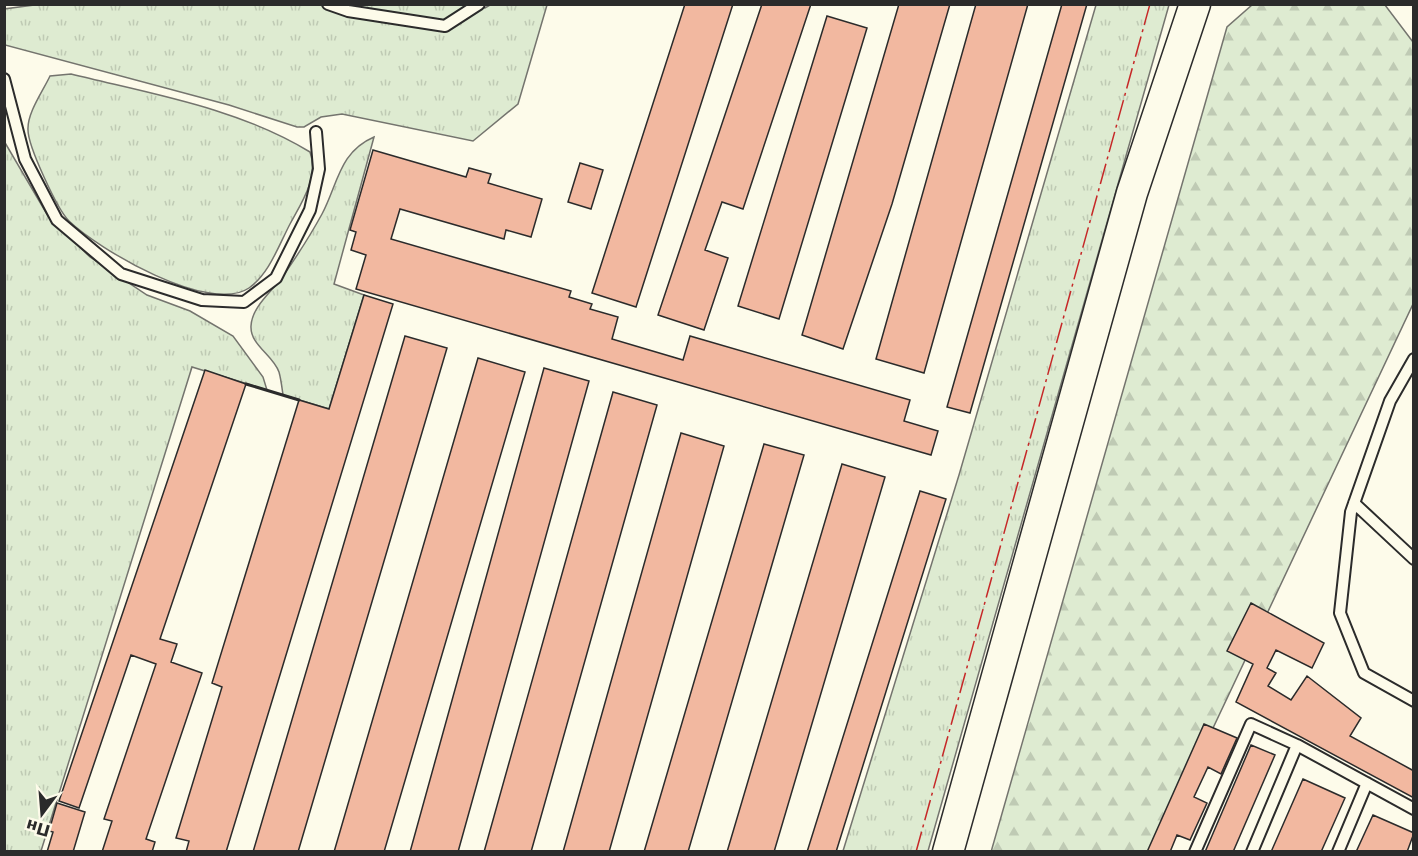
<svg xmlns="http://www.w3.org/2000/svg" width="1418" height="856" font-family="'DejaVu Sans',sans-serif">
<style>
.grass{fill:url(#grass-tufts);stroke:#74746e;stroke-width:1.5}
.forest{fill:url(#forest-firs);stroke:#74746e;stroke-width:1.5}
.building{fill:#f2b8a0;stroke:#2b2b2b;stroke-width:1.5}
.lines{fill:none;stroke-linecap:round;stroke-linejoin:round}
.lane-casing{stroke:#2b2b2b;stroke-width:14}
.secondary-casing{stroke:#2b2b2b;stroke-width:33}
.lane{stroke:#fdfbea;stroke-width:10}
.secondary{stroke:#fdfbea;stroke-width:30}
.wall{stroke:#2b2b2b;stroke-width:3}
.power{stroke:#c62828;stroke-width:1.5;stroke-dasharray:21 4.5 3 4.5;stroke-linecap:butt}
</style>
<defs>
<pattern id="grass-tufts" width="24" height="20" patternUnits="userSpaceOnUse" patternTransform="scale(1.5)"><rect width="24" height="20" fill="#deebd1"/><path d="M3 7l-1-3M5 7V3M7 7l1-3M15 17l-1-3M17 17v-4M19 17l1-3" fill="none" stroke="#bfcab4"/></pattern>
<pattern id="forest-firs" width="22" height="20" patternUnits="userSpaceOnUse" patternTransform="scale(1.5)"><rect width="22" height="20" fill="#deebd1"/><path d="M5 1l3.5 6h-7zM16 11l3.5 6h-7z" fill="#bfcab4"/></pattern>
</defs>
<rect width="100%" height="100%" fill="#fdfbea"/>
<!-- grass -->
<path class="grass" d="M 42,4 L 466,4 L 485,8 L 490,5 L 547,5 L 518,104 L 473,141 L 342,114 L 321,117 L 304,127 L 297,127 L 229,105 L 5,45 L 4,9 Z
M 1096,5 L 1169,5 L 928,851 L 843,851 L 959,475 Z
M 71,74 C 152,94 238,108 310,152 C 319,177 302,202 290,224 C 279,245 269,274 249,288 C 209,315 98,249 69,221 C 57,209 28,146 28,130 C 27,113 43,91 50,76 Z
M 374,137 L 334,284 L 364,295 L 329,409 L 283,395 C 282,388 281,379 279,372 C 273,355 250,345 251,326 C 252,306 273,291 283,276 C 297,256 310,236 322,214 C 338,184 339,152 374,137 Z
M 4,141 L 48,216 L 90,257 L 147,295 L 190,311 L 233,336 L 263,377 L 267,390 L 192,367 L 41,851 L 5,851 Z"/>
<!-- forest -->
<path class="forest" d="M 1252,5 L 1385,5 L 1413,42 L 1413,304 L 1155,851 L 991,852 L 1227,27 Z"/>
<!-- building -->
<path class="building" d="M 685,4 L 733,4 L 636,307 L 592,293 Z
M 762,4 L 811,4 L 743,209 L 722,202 L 705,250 L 728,258 L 704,330 L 658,315 Z
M 899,4 L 950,4 L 892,204 L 843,349 L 802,335 Z
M 976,4 L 1028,4 L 924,373 L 876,359 Z
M 1062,4 L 1087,4 L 970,413 L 947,407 Z
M 827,16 L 867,28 L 779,319 L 738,306 Z
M 373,150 L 466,177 L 469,168 L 491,174 L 488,183 L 542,199 L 531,237 L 506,230 L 504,239 L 400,209 L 391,239 L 571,291 L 569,297 L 592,304 L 590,309 L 618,317 L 612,339 L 683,360 L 690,336 L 910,400 L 904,421 L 938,431 L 931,455 L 356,289 L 366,255 L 351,250 L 356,232 L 350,230 Z
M 580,163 L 603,170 L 591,209 L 568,202 Z
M 364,295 L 393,304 L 226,852 L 186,852 L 189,841 L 176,838 L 222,687 L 212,683 L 299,400 L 329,409 Z
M 405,336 L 447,348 L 298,852 L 253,852 Z
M 478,358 L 525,372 L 384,852 L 334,852 Z
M 544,368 L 589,381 L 458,852 L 410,852 Z
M 205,370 L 246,384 L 160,639 L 177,644 L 171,662 L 202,673 L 146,839 L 155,842 L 152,852 L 102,852 L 112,821 L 104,819 L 156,664 L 131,655 L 79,808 L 59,801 Z
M 613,392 L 657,405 L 531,852 L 484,852 Z
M 681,433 L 724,446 L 609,852 L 563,852 Z
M 764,444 L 804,455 L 688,852 L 644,852 Z
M 842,464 L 885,477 L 774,852 L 727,852 Z
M 920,491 L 946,499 L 836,852 L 807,852 Z
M 1251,603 L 1324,643 L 1312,668 L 1276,650 L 1267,668 L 1276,673 L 1268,686 L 1291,700 L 1307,676 L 1361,718 L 1350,736 L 1414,771 L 1414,798 L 1236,702 L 1253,664 L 1227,651 Z
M 1204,724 L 1237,738 L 1221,774 L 1208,767 L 1194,797 L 1207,803 L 1190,840 L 1177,835 L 1170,852 L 1147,852 Z
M 1251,745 L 1275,755 L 1233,852 L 1205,852 Z
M 1303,779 L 1345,798 L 1321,852 L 1271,852 Z
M 57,803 L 85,812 L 73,852 L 47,852 L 53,832 L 49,831 Z
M 1373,815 L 1414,833 L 1407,852 L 1356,852 Z"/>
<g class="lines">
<defs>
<path id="lane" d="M 328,4 L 348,11 L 445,26 L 479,4
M 4,79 L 25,159 L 57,220 L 121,274 L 202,300 L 244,302 L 276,278 L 310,210 L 319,169 L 316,132
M 1414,359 L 1390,401 L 1351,512 L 1340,613 L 1364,673 L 1414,701
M 1354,503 L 1414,559
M 1195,852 L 1251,724 L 1297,745 L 1414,809
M 1252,852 L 1297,745
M 1338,852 L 1367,783"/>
<path id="secondary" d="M 948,852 L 1132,193 L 1195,4"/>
</defs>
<!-- lane casing -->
<use href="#lane" class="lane-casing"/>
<!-- secondary casing -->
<use href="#secondary" class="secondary-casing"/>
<!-- lane -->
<use href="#lane" class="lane"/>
<!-- secondary -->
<use href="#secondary" class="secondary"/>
<!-- wall -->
<path class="wall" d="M 246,384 L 299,400"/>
<!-- power -->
<path class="power" d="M 916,852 L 1150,4"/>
</g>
<!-- border -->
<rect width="1418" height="856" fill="none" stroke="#2b2b2b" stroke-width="12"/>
<!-- north arrow -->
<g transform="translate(42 814) rotate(196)" stroke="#fdfbea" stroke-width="4.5" paint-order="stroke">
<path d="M0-4.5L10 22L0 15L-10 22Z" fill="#2b2b2b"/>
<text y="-9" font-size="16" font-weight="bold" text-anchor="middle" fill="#2b2b2b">Пн</text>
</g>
</svg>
